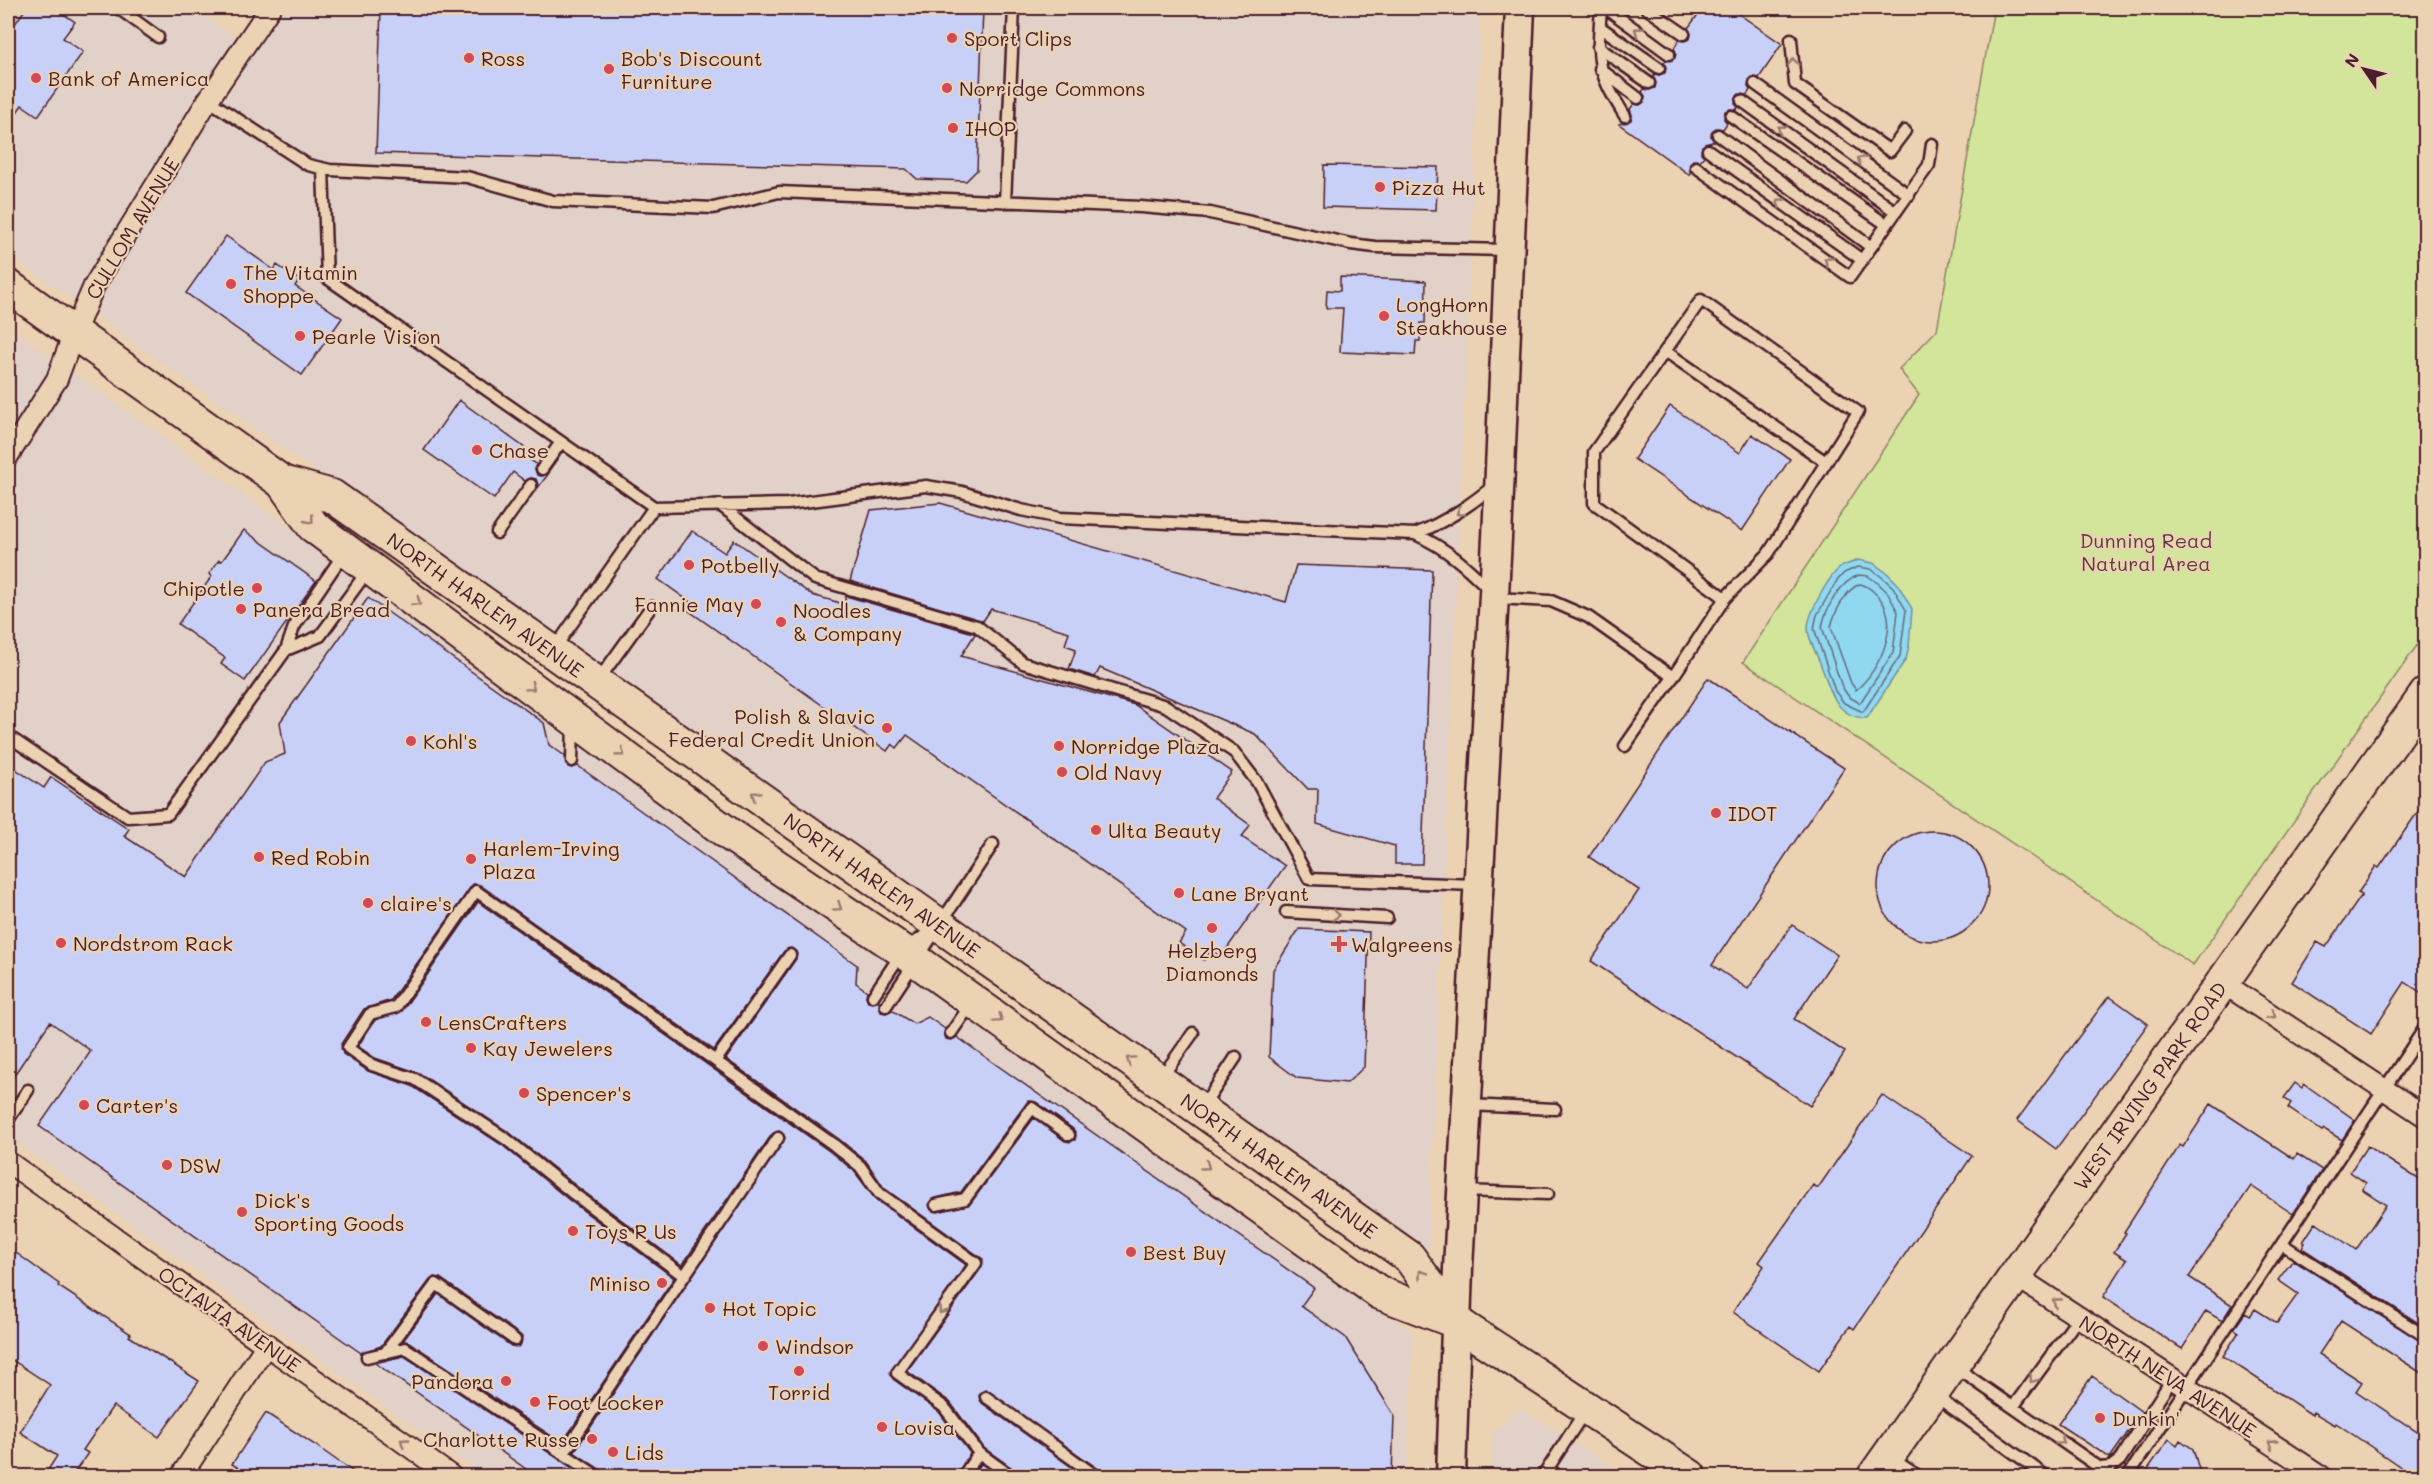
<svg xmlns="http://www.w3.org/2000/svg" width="2433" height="1484" font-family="Mali,sans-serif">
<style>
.built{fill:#e1d1c8}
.green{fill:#d2e59a;stroke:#8e8262;stroke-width:1.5}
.water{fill:#8fd8f0;stroke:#738ea1;stroke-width:1.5}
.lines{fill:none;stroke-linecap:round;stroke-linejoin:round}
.shore{stroke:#66697a;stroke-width:1.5}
.building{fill:#c9d0f8;stroke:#4a1f2b;stroke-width:1.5;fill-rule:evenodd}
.lane-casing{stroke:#4a1f2b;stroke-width:15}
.street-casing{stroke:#4a1f2b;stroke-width:24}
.secondary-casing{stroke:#4a1f2b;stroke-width:33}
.primary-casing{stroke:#4a1f2b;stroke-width:36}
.lane{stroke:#ebd2b3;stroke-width:10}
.street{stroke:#ebd2b3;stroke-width:20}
.secondary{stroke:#ebd2b3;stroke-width:28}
.primary{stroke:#ebd2b3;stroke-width:32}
.oneway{stroke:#9a786f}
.poi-dot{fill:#d1495b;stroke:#ebd2b3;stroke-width:2}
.labels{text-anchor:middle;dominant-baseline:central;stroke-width:4.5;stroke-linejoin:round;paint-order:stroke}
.poi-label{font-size:20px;fill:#4a1f2b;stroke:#ebd2b3;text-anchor:start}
.street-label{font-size:20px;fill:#4a1f2b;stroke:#ebd2b3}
.park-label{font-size:20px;fill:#5e3d3c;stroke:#ebd2b3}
</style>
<rect width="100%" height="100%" fill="#ebd2b3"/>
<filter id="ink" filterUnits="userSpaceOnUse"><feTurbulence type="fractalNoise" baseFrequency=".0167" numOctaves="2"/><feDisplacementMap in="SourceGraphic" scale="12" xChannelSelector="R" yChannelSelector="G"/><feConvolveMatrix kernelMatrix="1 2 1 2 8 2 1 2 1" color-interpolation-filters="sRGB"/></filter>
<g filter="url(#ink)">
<!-- built -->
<path class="built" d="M 8,8 L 192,8 L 254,49 L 282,8 L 1481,8 L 1428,1256 L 8,254 Z
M 8,326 L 1413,1333 L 1407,1476 L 483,1476 L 8,1136 Z
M 1521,1409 L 1626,1476 L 1491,1476 L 1492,1434 Z"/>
<!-- green -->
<path class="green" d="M 1994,8 L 2425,8 L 2425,634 L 2193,965 L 1743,662 L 1919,395 L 1899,369 L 1937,330 Z"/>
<!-- water -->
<path class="water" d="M 1858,560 L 1873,563 L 1887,573 L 1897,583 L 1912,609 L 1909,646 L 1906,659 L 1867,718 C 1834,718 1830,687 1820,663 C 1816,652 1808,640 1808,628 C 1808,614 1829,575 1841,567 C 1846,564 1853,563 1858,560 Z"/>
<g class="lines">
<!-- shore -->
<path class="shore" d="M 1858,567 L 1871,569 L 1883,578 L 1893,587 L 1906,610 L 1900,656 L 1863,712 L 1844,703 L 1835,691 L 1814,628 L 1817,615 L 1836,582 L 1844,573 Z
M 1859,575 L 1868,576 L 1879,584 L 1887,592 L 1898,612 L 1893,653 L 1860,703 L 1849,697 L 1842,687 L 1822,627 C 1826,607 1840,582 1859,575 Z
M 1860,584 C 1866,585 1871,589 1876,594 C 1903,620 1881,669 1856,690 L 1851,683 L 1831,627 C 1834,613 1846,589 1860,584 Z"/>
</g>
<!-- building -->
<path class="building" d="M 26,8 L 55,8 L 75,22 L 63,38 L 83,52 L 38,116 L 22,105 L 8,125 L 8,34 Z
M 381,8 L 983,8 L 977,170 L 966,181 L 917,179 L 906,169 L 376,153 Z
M 1703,8 L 1730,8 L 1782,44 L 1759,78 L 1752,77 L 1749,80 L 1748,87 L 1750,90 L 1747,95 L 1739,94 L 1736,97 L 1735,104 L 1738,107 L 1736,110 L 1731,109 L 1725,111 L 1724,119 L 1727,123 L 1723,129 L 1716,128 L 1712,131 L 1711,137 L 1714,141 L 1702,146 L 1701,153 L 1704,156 L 1700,161 L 1693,160 L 1690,163 L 1690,175 L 1619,124 L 1631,120 L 1632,115 L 1630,109 L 1634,104 L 1640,105 L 1644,102 L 1645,96 L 1642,92 L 1644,89 L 1649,90 L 1655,88 L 1656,83 L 1653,77 L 1655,74 L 1659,75 L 1665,73 L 1666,68 L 1664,62 L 1675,58 L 1676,52 L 1674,48 L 1679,40 L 1684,41 L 1690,39 L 1691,34 L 1688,28 Z
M 1324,165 L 1438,167 L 1436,210 L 1323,207 Z
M 226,236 L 274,270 L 277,265 L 299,280 L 295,286 L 342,318 L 302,375 L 186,293 Z
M 1340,277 L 1426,281 L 1425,323 L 1421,323 L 1420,341 L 1416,341 L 1415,355 L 1340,352 L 1343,308 L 1326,308 L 1327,290 L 1340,291 Z
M 459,400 L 529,451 L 525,456 L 536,464 L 535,469 L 537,475 L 542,476 L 549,473 L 537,489 L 538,485 L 536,479 L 531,478 L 525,481 L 513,472 L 494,499 L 424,450 Z
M 1670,406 L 1740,453 L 1752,434 L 1790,459 L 1742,531 L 1634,459 Z
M 940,503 L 1286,602 L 1296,565 L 1432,570 L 1422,864 L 1395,864 L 1395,846 L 1317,824 L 1318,789 L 1308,789 L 1255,734 L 1100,668 L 1095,677 L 1069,669 L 1076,649 L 1065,645 L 1069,632 L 991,609 L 983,621 L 850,581 L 871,510 Z
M 244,530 L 316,581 L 245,681 L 221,664 L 225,658 L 178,624 L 212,576 L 209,574 L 219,560 L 222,561 Z
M 692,531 L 725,553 L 734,540 L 812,595 L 844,604 L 846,596 L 973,633 L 975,634 L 961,656 L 1135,705 L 1232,772 L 1213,798 L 1250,825 L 1242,837 L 1285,866 L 1221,957 L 1211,950 L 1204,960 L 1179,943 L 1186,932 L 907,735 L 897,748 L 892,744 L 887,751 L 685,608 L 690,602 L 658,579 Z
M 368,598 L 544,723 L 549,745 L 565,756 L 568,767 L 572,768 L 578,766 L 857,965 L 856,983 L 867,991 L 866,996 L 868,1002 L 873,1003 L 880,1001 L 879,1006 L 881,1012 L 886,1013 L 892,1010 L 914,1024 L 928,1017 L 945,1029 L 944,1033 L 946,1039 L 951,1040 L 957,1037 L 1314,1288 L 1301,1306 L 1345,1337 L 1394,1415 L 1392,1476 L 1103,1476 L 1100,1470 L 986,1390 L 979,1396 L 982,1403 L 1084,1476 L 1018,1476 L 1015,1470 L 984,1448 L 950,1402 L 907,1371 L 982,1267 L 983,1259 L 884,1188 L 866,1161 L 839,1139 L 726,1059 L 796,959 L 797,952 L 791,948 L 784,951 L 714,1050 L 480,885 L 473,884 L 391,1000 L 364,1009 L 341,1044 L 343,1054 L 368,1071 L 412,1086 L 502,1145 L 569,1200 L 674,1278 L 562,1443 L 409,1342 L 403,1341 L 438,1294 L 511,1346 L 518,1347 L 521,1344 L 522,1337 L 519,1334 L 440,1278 L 434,1277 L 430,1280 L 381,1346 L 361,1353 L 39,1126 L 91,1051 L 50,1022 L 8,1084 L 8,764 L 44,788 L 51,777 L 129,829 L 124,836 L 186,877 L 265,762 L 285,754 L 280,722 ZM 1028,1101 L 1036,1102 L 1073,1129 L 1076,1135 L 1075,1140 L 1065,1141 L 1034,1118 L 970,1204 L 938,1212 L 931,1210 L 929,1203 L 932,1199 L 961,1192 Z
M 1708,678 L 1844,768 L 1712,965 L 1748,989 L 1792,925 L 1837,955 L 1794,1019 L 1845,1052 L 1810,1106 L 1591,961 L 1639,890 L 1589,857 Z
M 2426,800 L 2426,996 L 2405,982 L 2371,1034 L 2292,982 L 2317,942 L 2326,947 L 2362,895 L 2358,893 L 2376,866 L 2379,868 Z
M1878 886a55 55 0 1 1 110 0a55 55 0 1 1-110 0Z
M 478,902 L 829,1151 L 854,1171 L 875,1199 L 966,1265 L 890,1373 L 893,1379 L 939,1412 L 970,1453 L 956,1476 L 604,1476 L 601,1470 L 574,1452 L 785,1138 L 779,1131 L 772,1134 L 682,1265 L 579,1188 L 510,1133 L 419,1073 L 375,1058 L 358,1046 L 375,1020 L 402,1011 Z
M 1299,929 L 1369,932 L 1364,1067 L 1347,1083 L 1297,1078 L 1269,1057 L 1273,970 Z
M 2109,996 L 2148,1024 L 2056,1149 L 2017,1120 Z
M 2295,1083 L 2302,1088 L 2304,1084 L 2355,1120 L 2342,1140 L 2324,1129 L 2322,1131 L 2288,1108 L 2291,1103 L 2284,1098 Z
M 1882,1095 L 1972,1156 L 1854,1329 L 1850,1326 L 1819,1371 L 1733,1312 L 1764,1266 L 1759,1262 L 1813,1185 L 1818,1188 Z
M 2211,1104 L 2294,1159 L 2297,1154 L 2322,1170 L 2293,1214 L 2251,1186 L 2189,1277 L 2232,1305 L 2222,1321 L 2206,1311 L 2182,1349 L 2103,1297 L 2127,1260 L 2114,1252 L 2126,1233 L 2124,1232 L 2180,1145 L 2183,1147 Z
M 2367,1146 L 2426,1184 L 2426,1328 L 2302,1248 L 2305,1243 L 2303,1242 L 2316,1222 L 2356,1250 L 2386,1205 L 2362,1189 L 2366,1183 L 2350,1172 Z
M 8,1247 L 59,1284 L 58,1286 L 131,1334 L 129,1336 L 199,1381 L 159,1437 L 113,1406 L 83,1450 L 88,1453 L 72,1476 L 44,1476 L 57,1456 L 20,1432 L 50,1385 L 8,1357 Z
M 2293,1260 L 2426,1344 L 2426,1376 L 2341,1321 L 2319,1354 L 2362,1382 L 2356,1391 L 2426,1438 L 2426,1476 L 2414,1476 L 2336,1423 L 2335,1425 L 2313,1412 L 2312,1415 L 2223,1356 L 2239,1332 L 2234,1329 L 2245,1313 L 2250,1316 L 2255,1309 L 2277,1323 L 2298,1294 L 2278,1280 Z
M 404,1356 L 584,1476 L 536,1476 L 375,1363 Z
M 2092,1376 L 2142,1412 L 2110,1458 L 2058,1424 Z
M 266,1413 L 315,1445 L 359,1476 L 251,1476 L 232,1464 Z
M 2169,1439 L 2177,1445 L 2180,1440 L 2193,1449 L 2201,1476 L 2143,1476 Z
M 981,1464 L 999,1476 L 972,1476 Z"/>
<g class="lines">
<defs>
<path id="lane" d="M 118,8 L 158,37
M 1601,8 C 1597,61 1596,70 1625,116
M 1606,8 L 1669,54
M 1646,8 L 1684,34
M 1600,27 L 1659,68
M 1791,39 L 1795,84 L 1890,151 L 1905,131
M 1598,47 L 1649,83
M 1600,69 L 1638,98
M 1755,84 L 1909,195
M 208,100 L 308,165 L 330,170 L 467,177 L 553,201 L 713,208 L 779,192 L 1141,207 L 1210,213 L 1351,244 L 1375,247 L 1507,250
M 1742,101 L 1896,212
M 1731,116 L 1887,225
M 1718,135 L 1871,247
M 1708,150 L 1862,260
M 1696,167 L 1850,277 L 1929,165 L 1932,144
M 323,169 L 327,278 L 654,507 L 788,504 L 926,486 L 962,492 L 1021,510 L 1060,518 L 1415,534 C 1446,548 1465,565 1489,589
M 1005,202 L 1014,8
M 1665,351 L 1826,462
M 542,469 L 561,442
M 720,505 L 815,579 L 977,626 L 1023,663 L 1166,706 L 1234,752 L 1257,782 L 1309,879 L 1476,885
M 497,533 L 531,485
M 1415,534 C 1446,522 1470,505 1496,484
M 1495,598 L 1551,601 L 1588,617 L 1673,677 L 1725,598 L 1594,503 L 1594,452 L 1701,300 L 1858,412 L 1768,554 L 1725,598
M 554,649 L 654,507
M 286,650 L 320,636 L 369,569
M 597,682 L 651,607
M 8,736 L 128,817 L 168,814 L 286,650 L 294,627 L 344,553
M 1625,746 L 1673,677
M 572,761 L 573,725
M 1286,912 L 1387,918
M 873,996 L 903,951 L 935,928
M 886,1006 L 993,844
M 951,1033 L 971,1004
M 716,1060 L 790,955
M 1161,1078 L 1193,1033
M 1468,1105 L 1555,1109
M 1202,1108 L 1236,1057
M 8,1120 L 28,1090
M 1463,1191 L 1548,1194
M 936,1205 L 965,1199 L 1032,1108 L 1069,1135
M 2282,1244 L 2426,1337
M 684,1276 L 574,1194 L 506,1139 L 415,1079 L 372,1065 L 348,1048 L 370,1014 L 396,1007 L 476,891 L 834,1145 L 860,1166 L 879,1193 L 976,1263 L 897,1373 L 944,1407 L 979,1453 L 1011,1476
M 385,1353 L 436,1284 L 515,1340
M 367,1357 L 405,1348 L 597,1476
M 1954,1366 L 2100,1468 L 2111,1467 L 2120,1460 L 2172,1379
M 1934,1395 L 2046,1476
M 986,1397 L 1096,1476
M 2013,1407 L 2079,1317
M 564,1453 L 778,1138
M 1891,1458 L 1918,1476
M 1548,1469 L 1558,1476
M 963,1476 L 979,1453
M 1543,1476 L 1585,1411
M 2128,1476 L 2426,1026"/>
<path id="street" d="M 8,456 L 57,379 L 74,333 L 94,286 L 208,100 L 270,8
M 2223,983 L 2426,1117
M 8,1162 L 451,1476
M 2016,1276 L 2321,1476
M 181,1476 L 267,1344"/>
<path id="secondary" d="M 1451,1476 L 1458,1268 L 1497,538 L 1520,8"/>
<g id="primary">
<path d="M 8,286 L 282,482 L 313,526 L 729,834 L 903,951 L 1380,1293 L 1456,1322 L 1690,1476"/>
<path id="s1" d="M 282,482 L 332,496 L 1409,1257 L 1456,1322"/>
<path id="s2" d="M 1874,1476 L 2426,694"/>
</g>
</defs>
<!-- lane casing -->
<use href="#lane" class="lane-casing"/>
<!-- street casing -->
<use href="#street" class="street-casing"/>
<!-- secondary casing -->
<use href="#secondary" class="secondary-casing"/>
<!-- primary casing -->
<use href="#primary" class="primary-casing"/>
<!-- lane -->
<use href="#lane" class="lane"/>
<!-- street -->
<use href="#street" class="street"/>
<!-- secondary -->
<use href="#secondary" class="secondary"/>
<!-- primary -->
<use href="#primary" class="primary"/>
</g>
<!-- one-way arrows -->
<defs><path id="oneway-chevron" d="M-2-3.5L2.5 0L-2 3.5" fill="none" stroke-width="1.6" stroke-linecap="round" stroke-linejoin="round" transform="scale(1.5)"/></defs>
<g class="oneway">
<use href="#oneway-chevron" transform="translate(1638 31) rotate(-144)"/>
<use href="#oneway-chevron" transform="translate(1793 62) rotate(-94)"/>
<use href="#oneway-chevron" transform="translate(1781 129) rotate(-144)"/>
<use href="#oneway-chevron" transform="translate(1861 160) rotate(-144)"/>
<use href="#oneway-chevron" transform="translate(1780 202) rotate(-144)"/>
<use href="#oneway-chevron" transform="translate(1828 261) rotate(-145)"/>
<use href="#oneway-chevron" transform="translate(1460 512) rotate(146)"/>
<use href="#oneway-chevron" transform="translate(310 520) rotate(51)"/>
<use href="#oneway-chevron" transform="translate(417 602) rotate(37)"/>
<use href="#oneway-chevron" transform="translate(531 687) rotate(37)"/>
<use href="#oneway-chevron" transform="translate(621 753) rotate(37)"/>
<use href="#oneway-chevron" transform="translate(755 795) rotate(-145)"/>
<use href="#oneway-chevron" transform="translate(838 907) rotate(34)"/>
<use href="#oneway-chevron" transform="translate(1336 915) rotate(3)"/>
<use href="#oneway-chevron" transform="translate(2272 1015) rotate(33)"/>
<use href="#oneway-chevron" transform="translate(999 1019) rotate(35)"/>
<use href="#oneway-chevron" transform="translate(1130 1060) rotate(-145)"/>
<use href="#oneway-chevron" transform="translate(1206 1166) rotate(36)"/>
<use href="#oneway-chevron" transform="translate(1422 1274) rotate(-125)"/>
<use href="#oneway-chevron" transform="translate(2056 1302) rotate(-147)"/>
<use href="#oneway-chevron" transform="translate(942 1310) rotate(126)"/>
<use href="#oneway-chevron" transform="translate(2033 1379) rotate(126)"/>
<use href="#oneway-chevron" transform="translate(2061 1441) rotate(35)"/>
<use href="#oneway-chevron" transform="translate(404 1442) rotate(-144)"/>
<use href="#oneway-chevron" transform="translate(2272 1444) rotate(-147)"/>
</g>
</g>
<!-- markers -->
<g class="poi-dot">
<circle cx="952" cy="38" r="6"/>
<circle cx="469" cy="58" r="6"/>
<circle cx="609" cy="69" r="6"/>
<circle cx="36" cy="78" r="6"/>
<circle cx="947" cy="88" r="6"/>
<circle cx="953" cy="128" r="6"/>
<circle cx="1380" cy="187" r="6"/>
<circle cx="231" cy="284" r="6"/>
<circle cx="1384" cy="316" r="6"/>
<circle cx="300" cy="336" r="6"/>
<circle cx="477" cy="450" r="6"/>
<circle cx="689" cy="565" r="6"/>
<circle cx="257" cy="588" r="6"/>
<circle cx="756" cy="604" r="6"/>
<circle cx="241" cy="609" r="6"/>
<circle cx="781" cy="622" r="6"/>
<circle cx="887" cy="728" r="6"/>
<circle cx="411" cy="741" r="6"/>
<circle cx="1059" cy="746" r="6"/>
<circle cx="1062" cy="772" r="6"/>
<circle cx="1716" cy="813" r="6"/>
<circle cx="1096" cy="830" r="6"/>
<circle cx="259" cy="857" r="6"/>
<circle cx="471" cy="859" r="6"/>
<circle cx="1179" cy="893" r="6"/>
<circle cx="368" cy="903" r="6"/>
<circle cx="1212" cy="928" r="6"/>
<circle cx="61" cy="943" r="6"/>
<path d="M1336 935h6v6h6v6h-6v6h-6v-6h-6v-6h6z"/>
<circle cx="426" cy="1022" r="6"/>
<circle cx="471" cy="1048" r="6"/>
<circle cx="524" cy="1093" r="6"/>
<circle cx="84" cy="1105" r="6"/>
<circle cx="167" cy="1165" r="6"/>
<circle cx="242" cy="1212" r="6"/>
<circle cx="573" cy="1231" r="6"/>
<circle cx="1131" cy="1252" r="6"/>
<circle cx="662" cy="1283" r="6"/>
<circle cx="710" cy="1308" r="6"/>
<circle cx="763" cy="1346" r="6"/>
<circle cx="799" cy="1371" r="6"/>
<circle cx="506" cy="1381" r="6"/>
<circle cx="535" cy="1402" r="6"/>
<circle cx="2100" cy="1418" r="6"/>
<circle cx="882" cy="1427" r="6"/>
<circle cx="592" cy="1439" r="6"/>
<circle cx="613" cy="1452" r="6"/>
</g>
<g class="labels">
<!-- poi labels -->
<g class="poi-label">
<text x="964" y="38">Sport Clips</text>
<text x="481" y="58">Ross</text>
<text x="621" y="58">Bob's Discount<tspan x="621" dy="23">Furniture</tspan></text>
<text x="48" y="78">Bank of America</text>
<text x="959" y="88">Norridge Commons</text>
<text x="965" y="128">IHOP</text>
<text x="1392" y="187">Pizza Hut</text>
<text x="243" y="272">The Vitamin<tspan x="243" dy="23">Shoppe</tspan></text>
<text x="1396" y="304">LongHorn<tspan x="1396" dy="23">Steakhouse</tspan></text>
<text x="312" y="336">Pearle Vision</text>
<text x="489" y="450">Chase</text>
<text x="701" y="565">Potbelly</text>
<text x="245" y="588" text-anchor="end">Chipotle</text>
<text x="744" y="604" text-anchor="end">Fannie May</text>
<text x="253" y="609">Panera Bread</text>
<text x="793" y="610">Noodles<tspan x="793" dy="23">&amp; Company</tspan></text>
<text x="875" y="716" text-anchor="end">Polish &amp; Slavic<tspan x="875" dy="23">Federal Credit Union</tspan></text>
<text x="423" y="741">Kohl's</text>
<text x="1071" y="746">Norridge Plaza</text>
<text x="1074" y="772">Old Navy</text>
<text x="1728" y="813">IDOT</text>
<text x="1108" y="830">Ulta Beauty</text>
<text x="483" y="848">Harlem-Irving<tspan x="483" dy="23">Plaza</tspan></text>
<text x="271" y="857">Red Robin</text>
<text x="1191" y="893">Lane Bryant</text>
<text x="380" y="903">claire's</text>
<text x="73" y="943">Nordstrom Rack</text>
<text x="1351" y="944">Walgreens</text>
<text x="1212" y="950" text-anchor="middle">Helzberg<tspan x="1212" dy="23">Diamonds</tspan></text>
<text x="438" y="1022">LensCrafters</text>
<text x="483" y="1048">Kay Jewelers</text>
<text x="536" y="1093">Spencer's</text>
<text x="96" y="1105">Carter's</text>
<text x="179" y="1165">DSW</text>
<text x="254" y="1200">Dick's<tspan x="254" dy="23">Sporting Goods</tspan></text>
<text x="585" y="1231">Toys R Us</text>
<text x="1143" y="1252">Best Buy</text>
<text x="650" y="1283" text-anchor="end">Miniso</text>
<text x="722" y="1308">Hot Topic</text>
<text x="775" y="1346">Windsor</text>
<text x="494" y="1381" text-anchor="end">Pandora</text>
<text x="799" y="1392" text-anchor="middle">Torrid</text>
<text x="547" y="1402">Foot Locker</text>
<text x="2112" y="1418">Dunkin'</text>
<text x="894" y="1427">Lovisa</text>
<text x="580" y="1439" text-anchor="end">Charlotte Russe</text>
<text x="625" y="1452">Lids</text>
</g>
<!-- street labels -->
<g class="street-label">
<text transform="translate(132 228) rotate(-59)">CULLOM AVENUE</text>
<text stroke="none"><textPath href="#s1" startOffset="240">NORTH HARLEM AVENUE</textPath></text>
<text stroke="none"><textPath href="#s1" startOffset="726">NORTH HARLEM AVENUE</textPath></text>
<text stroke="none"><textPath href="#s2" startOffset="478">WEST IRVING PARK ROAD</textPath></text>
<text stroke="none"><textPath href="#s1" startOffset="1212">NORTH HARLEM AVENUE</textPath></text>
<text transform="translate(230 1319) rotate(35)">OCTAVIA AVENUE</text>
<text transform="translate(2168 1376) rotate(33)">NORTH NEVA AVENUE</text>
</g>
<!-- park labels -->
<g class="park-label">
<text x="2146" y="540">Dunning Read<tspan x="2146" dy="23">Natural Area</tspan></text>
</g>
</g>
<!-- margin -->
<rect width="2433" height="1484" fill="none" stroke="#ebd2b3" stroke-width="30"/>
<rect x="15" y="15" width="2403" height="1454" fill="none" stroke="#4a1f2b" stroke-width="2" filter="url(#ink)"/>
<!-- north arrow -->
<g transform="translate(2364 69) rotate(305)" stroke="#ebd2b3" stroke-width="4.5" paint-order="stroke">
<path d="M0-4.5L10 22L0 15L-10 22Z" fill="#4a1f2b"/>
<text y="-9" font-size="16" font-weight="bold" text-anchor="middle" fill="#4a1f2b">N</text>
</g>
</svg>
